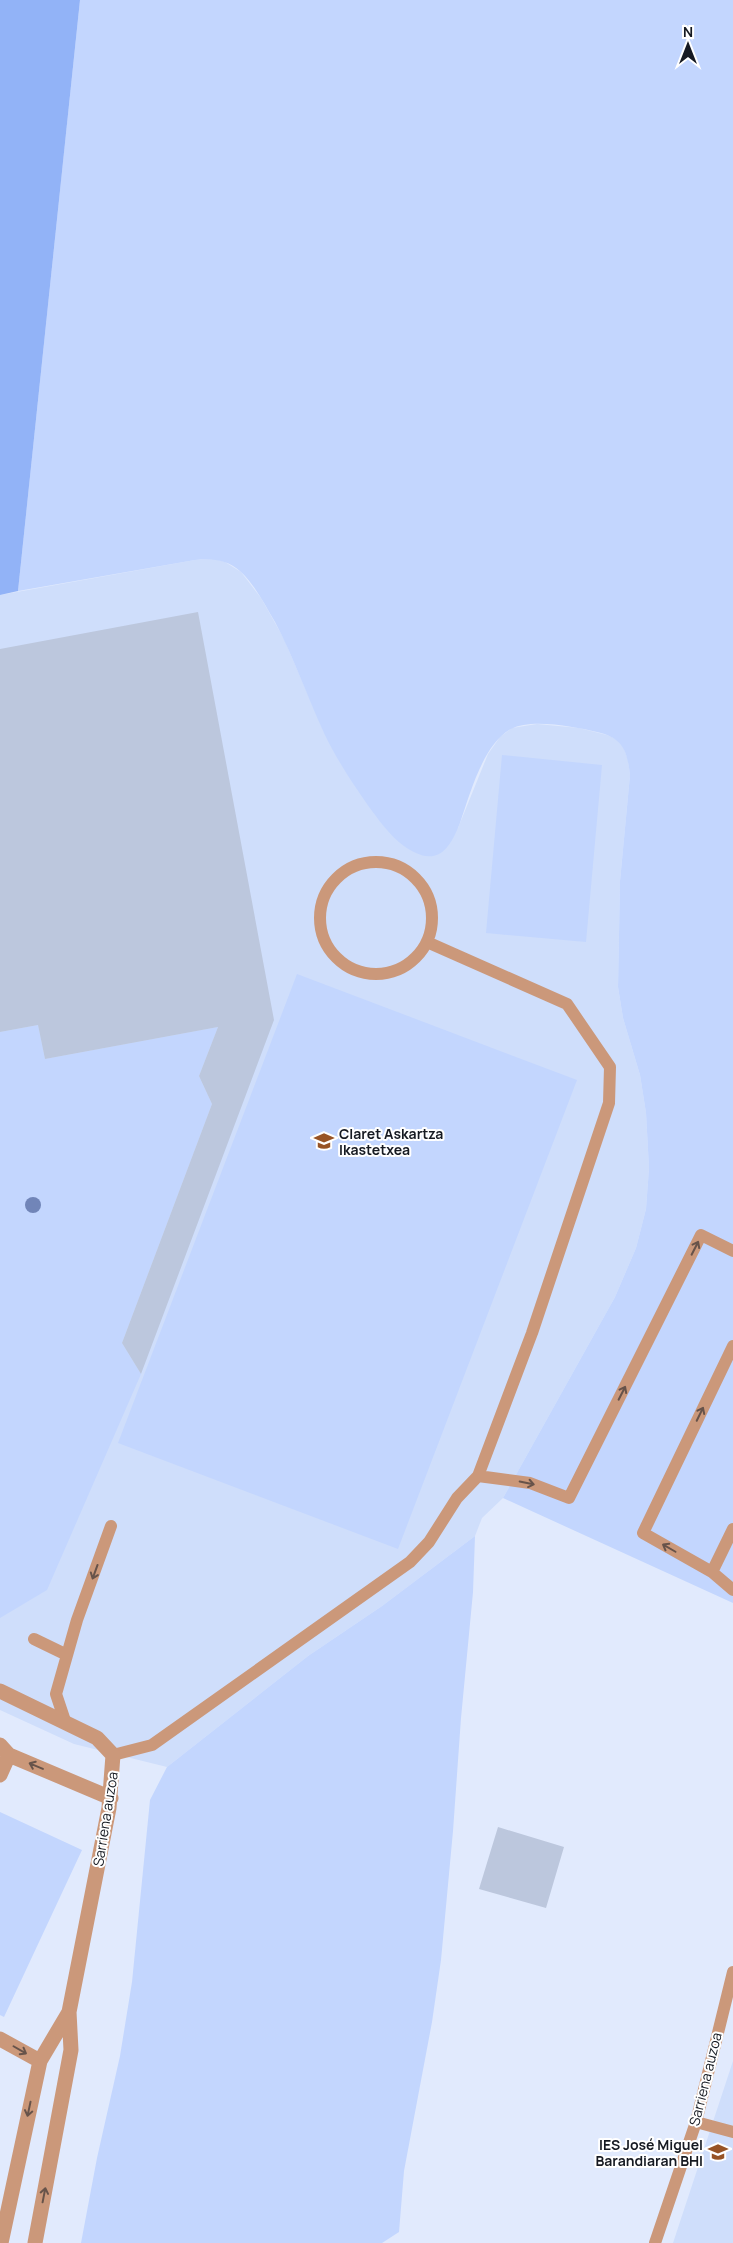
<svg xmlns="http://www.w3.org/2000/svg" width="733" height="2243" font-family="Manrope,sans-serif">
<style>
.built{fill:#cfdefb}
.green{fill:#c3d6fe}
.forest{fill:#92b3f7}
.building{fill:#bcc7dd}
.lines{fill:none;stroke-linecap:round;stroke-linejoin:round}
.lane{stroke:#cb987a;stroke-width:12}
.street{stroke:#cb987a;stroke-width:15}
.tree{fill:#7185b8}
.oneway{stroke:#67534a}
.labels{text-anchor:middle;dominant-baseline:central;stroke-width:4;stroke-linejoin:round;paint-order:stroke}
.poi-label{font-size:14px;font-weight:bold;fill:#161a22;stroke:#fff;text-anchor:start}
.street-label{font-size:14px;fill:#161a22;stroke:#fff}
</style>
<rect width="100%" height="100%" fill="#e1eafd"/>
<!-- built -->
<path class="built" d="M 216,559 L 225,562 L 241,572 L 261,598 L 284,639 L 324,732 L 458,828 L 488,754 L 500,737 L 512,728 L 537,724 L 579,728 L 607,735 L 616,739 L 623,746 L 628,760 L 630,775 L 620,881 L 618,987 L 623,1018 L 640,1075 L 646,1113 L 649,1168 L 646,1209 L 636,1248 L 615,1297 L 503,1498 L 482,1518 L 475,1536 L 382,1606 L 308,1656 L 167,1767 L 74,1744 L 0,1710 L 0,595 L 195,560 Z
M 733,2061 L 733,2243 L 673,2243 Z"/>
<!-- green -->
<path class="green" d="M 80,0 L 733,0 L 733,1603 L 503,1498 L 615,1297 L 636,1248 L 646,1209 L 649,1168 L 646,1113 L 640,1075 L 623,1018 L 618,987 L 620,881 L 630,775 C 627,750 623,738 597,732 C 576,727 531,718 511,729 C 483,744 470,794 460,823 C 456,833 449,849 439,854 C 427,860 414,853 404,846 C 389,835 378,819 367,804 C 351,781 336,758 324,733 C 307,696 294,658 275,622 C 265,605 255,585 241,572 C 227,559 213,559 195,560 L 18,591 Z
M 502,755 L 602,765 L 586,942 L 486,933 Z
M 297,974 L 577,1080 L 398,1549 L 118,1443 Z
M 38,1025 L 45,1059 L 218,1027 L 199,1076 L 212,1104 L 122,1343 L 141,1374 L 47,1590 L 0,1618 L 0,1032 Z
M 475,1536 L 473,1592 L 461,1718 L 453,1831 L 441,1960 L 432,2022 L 404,2171 L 399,2232 L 382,2243 L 81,2243 L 97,2158 L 120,2056 L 132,1982 L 150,1800 L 167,1767 L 308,1656 L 382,1606 Z
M 0,1812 L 82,1850 L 4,2017 L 0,2015 Z"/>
<!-- forest -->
<path class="forest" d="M 0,0 L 80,0 L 18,591 L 0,595 Z"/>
<!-- building -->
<path class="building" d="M 198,612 L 274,1020 L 141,1374 L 122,1343 L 212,1104 L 199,1076 L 218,1027 L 45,1059 L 38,1025 L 0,1032 L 0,649 Z
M 498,1827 L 564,1847 L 546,1908 L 479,1889 Z"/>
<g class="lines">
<!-- lane -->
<path class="lane" d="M320 918a56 56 0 1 1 112 0a56 56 0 1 1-112 0Z
M 478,1476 L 530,1483 L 569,1498 L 701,1235 L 733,1251
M 733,1529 L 712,1572 L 733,1590
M 712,1572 L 643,1533 L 733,1346
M 34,1639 L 67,1655
M 65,1721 L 56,1694 L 77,1620 L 111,1526
M 113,1755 L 152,1745 L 410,1562 L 429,1542 L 457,1498 L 478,1476 L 532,1333 L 609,1103 L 610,1067 L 567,1004 L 427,942
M 696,2122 L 733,2132
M 655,2243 L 696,2122 L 733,1972"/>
<!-- street -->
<path class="street" d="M 0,1691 L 97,1738 L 113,1755 L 109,1808 L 69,2012 L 71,2050 L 35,2243
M 0,1745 L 9,1755 L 111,1798
M 0,1775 L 9,1755
M 0,2039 L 40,2061
M 1,2243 L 40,2061 L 69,2012"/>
</g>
<!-- trees -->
<circle class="tree" cx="33" cy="1205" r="8"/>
<!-- one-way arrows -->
<defs><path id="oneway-shaft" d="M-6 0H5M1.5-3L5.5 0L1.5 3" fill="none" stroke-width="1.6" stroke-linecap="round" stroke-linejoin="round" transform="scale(1.25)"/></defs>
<g class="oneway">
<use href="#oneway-shaft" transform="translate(695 1248) rotate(-63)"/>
<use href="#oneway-shaft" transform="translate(622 1393) rotate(-63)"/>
<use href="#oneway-shaft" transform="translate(700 1414) rotate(-64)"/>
<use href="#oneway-shaft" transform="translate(527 1483) rotate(12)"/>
<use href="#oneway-shaft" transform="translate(669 1548) rotate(-150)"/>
<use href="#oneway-shaft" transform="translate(95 1572) rotate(110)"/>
<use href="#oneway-shaft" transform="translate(36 1766) rotate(-157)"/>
<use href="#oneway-shaft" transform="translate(20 2050) rotate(30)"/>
<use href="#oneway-shaft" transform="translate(29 2109) rotate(102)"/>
<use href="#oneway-shaft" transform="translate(44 2195) rotate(-79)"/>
</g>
<!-- icons -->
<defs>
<symbol id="university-bare" viewBox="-9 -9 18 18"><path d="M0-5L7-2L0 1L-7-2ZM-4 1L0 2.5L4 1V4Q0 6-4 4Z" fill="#975325" stroke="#fff" stroke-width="2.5" paint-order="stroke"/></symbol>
<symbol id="school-bare" viewBox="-9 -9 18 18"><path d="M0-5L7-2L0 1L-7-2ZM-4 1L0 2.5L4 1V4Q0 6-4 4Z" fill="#975325" stroke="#fff" stroke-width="2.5" paint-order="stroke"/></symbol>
</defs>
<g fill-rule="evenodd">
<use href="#university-bare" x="310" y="1127" width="28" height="28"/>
<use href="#school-bare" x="704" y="2138" width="28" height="28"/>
</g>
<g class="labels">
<!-- poi labels -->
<g class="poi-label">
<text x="339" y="1133">Claret Askartza<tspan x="339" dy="16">Ikastetxea</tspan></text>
<text x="703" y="2144" text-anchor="end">IES José Miguel<tspan x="703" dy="16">Barandiaran BHI</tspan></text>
</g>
<!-- street labels -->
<g class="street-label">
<text transform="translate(105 1819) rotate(-81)">Sarriena auzoa</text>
<text transform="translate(705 2079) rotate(-76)">Sarriena auzoa</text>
</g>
</g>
<!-- north arrow -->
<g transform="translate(688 45)" stroke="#ffffff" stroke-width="4" paint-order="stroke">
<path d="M0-4L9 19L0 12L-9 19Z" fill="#161a22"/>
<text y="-8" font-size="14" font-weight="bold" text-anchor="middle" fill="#161a22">N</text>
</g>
</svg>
